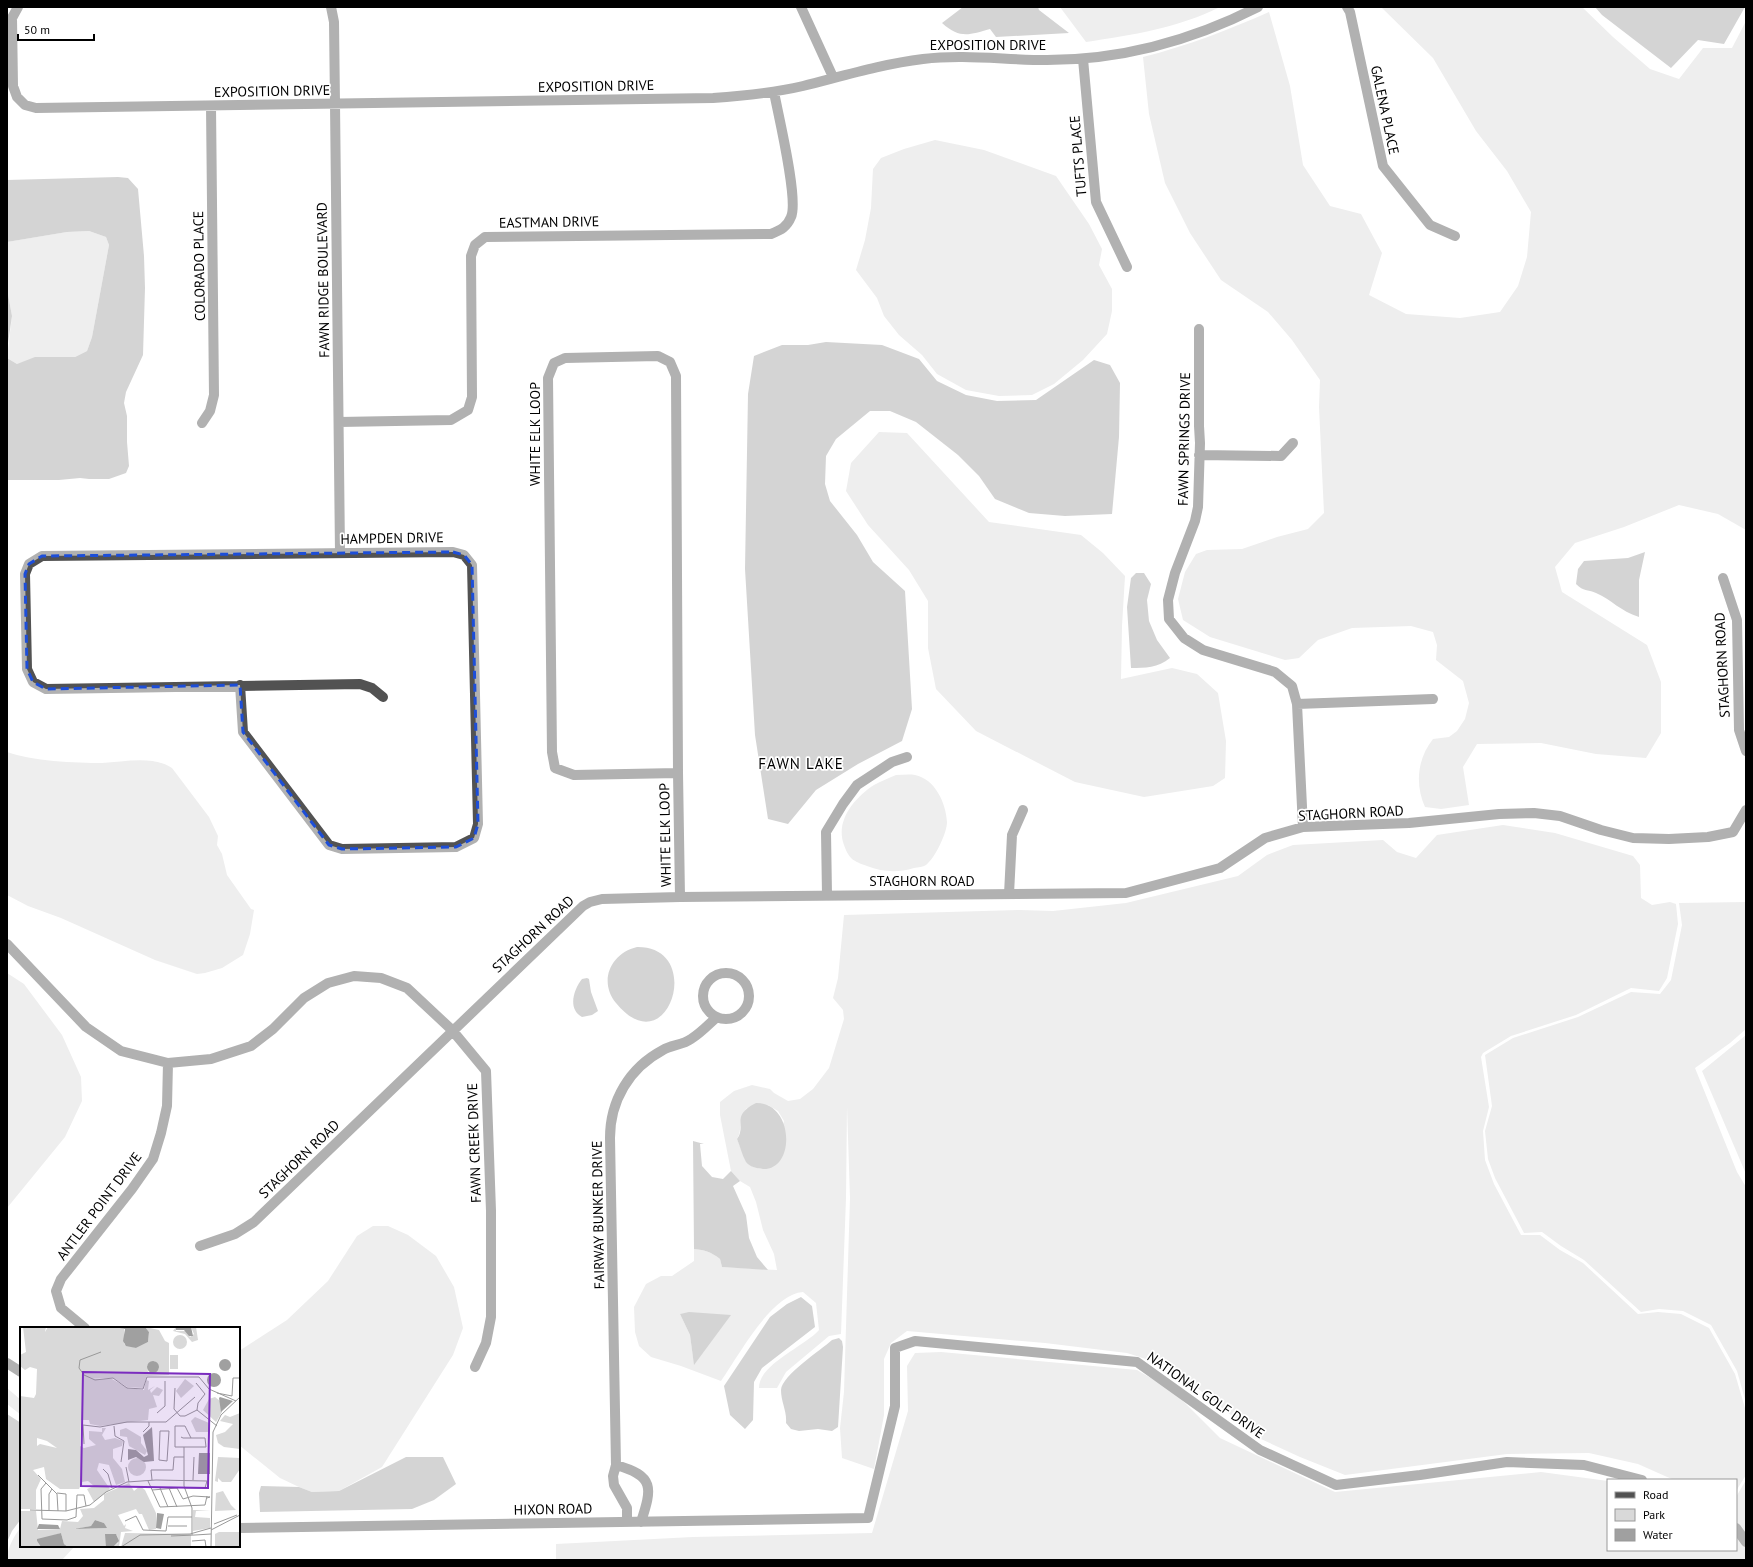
<svg xmlns="http://www.w3.org/2000/svg" width="1753" height="1567" font-family="'PT Sans',sans-serif">
<style>
.green{fill:#d9d9d9;fill-rule:evenodd}
.water{fill:#a0a0a0}
.lines{fill:none;stroke-linecap:round;stroke-linejoin:round}
.minor{stroke:#525252;stroke-width:10}
.marked{fill:none;stroke:#1d4ed8;stroke-width:3;stroke-dasharray:8 5;stroke-linejoin:round}
.labels{text-anchor:middle;dominant-baseline:central;stroke-width:3.5;stroke-linejoin:round;paint-order:stroke}
.street-label{font-size:14px;fill:#000;stroke:#fff}
.neighbourhood-label{font-size:15px;letter-spacing:1px;fill:#000;stroke:#fff}
.inset-road{fill:none;stroke:#999;stroke-width:1}
.view{fill:#7b2cbf;fill-opacity:0.15;stroke:#7b2cbf;stroke-width:2}
.inset-edge{fill:none;stroke:#000;stroke-width:2}
</style>
<rect width="100%" height="100%" fill="#fff"/>
<!-- green -->
<path class="green" d="M 1060,7 L 1220,7 C 1178,28 1132,35 1086,42 Z
M 1381,7 L 1582,7 L 1613,37 L 1650,69 L 1679,79 L 1703,48 L 1732,48 L 1746,21 L 1746,530 L 1718,514 L 1679,505 L 1624,527 L 1575,543 L 1555,567 L 1562,592 L 1647,645 L 1661,682 L 1661,733 L 1646,758 L 1596,754 L 1541,743 L 1477,744 L 1463,767 L 1469,805 L 1441,809 L 1425,807 C 1415,785 1417,759 1433,739 L 1449,737 L 1457,731 L 1465,719 L 1469,703 L 1463,681 L 1436,660 L 1437,645 L 1433,632 L 1411,626 L 1352,628 L 1318,640 L 1299,658 L 1285,660 L 1210,637 L 1183,620 L 1178,599 L 1185,572 L 1196,554 L 1207,550 L 1242,549 L 1277,537 L 1308,529 L 1324,513 L 1319,407 L 1320,380 L 1292,340 L 1268,312 L 1221,280 L 1190,233 L 1165,183 L 1149,114 L 1143,57 C 1187,46 1228,30 1269,12 L 1290,86 L 1303,165 L 1330,206 L 1361,214 L 1382,253 L 1369,295 L 1406,314 L 1460,318 L 1500,312 L 1518,286 L 1527,257 L 1531,212 L 1507,171 L 1476,131 L 1433,58 Z
M 935,140 L 984,150 L 1056,176 L 1089,224 L 1102,249 L 1099,265 L 1112,289 L 1112,311 L 1107,334 L 1083,360 L 1054,384 L 1032,395 L 999,396 L 966,390 L 937,374 L 922,355 L 899,335 L 884,316 L 877,298 L 856,270 L 865,240 L 871,208 L 873,169 L 881,158 L 904,149 Z
M 89,231 L 106,237 L 109,245 L 92,337 L 87,351 L 75,357 L 56,358 L 17,364 L 7,358 L 12,316 L 7,289 L 7,242 L 67,232 Z
M 879,432 L 907,433 L 989,522 L 1081,535 L 1103,553 L 1125,576 L 1122,626 L 1121,679 L 1172,668 L 1197,674 L 1218,693 L 1226,741 L 1225,778 L 1213,786 L 1144,797 L 1075,782 L 976,731 L 936,689 L 928,648 L 928,601 L 909,570 L 868,525 L 846,491 L 851,463 Z
M 7,752 C 31,761 76,763 102,763 C 124,762 152,755 172,768 L 209,817 L 218,836 L 217,845 L 222,854 L 227,875 L 251,909 L 254,910 L 250,934 L 243,955 L 222,968 L 205,973 L 197,974 L 155,960 L 61,918 L 28,906 L 7,895 Z
M 896,775 C 902,775 909,774 915,775 C 935,779 946,803 947,822 C 947,833 935,858 926,865 C 923,867 918,867 914,868 C 897,873 883,872 867,866 C 853,861 849,859 844,845 C 835,821 854,798 874,785 C 881,781 889,778 896,775 Z
M 1503,825 L 1555,833 L 1633,856 L 1640,865 L 1641,898 L 1652,905 L 1670,902 L 1676,904 L 1678,924 L 1667,978 L 1659,991 L 1631,988 L 1576,1015 L 1511,1036 L 1483,1053 L 1481,1057 L 1489,1107 L 1483,1131 L 1485,1160 L 1494,1184 L 1521,1235 L 1540,1235 L 1560,1250 L 1583,1263 L 1638,1314 L 1658,1312 L 1681,1314 L 1709,1328 L 1735,1374 L 1745,1408 L 1746,1444 L 1746,1475 L 1736,1491 L 1736,1480 L 1674,1480 L 1638,1464 L 1589,1453 L 1507,1454 L 1345,1475 L 1300,1457 L 1261,1439 L 1171,1367 L 1127,1353 L 1045,1343 L 907,1331 L 891,1343 L 884,1359 L 884,1415 L 874,1469 L 842,1458 L 840,1428 L 844,1392 L 850,1198 L 847,1106 L 846,1198 L 841,1334 L 829,1336 L 786,1372 L 777,1388 L 759,1388 C 759,1364 804,1347 819,1330 L 816,1303 L 803,1292 C 771,1294 738,1357 721,1381 L 681,1366 L 651,1357 L 639,1346 L 635,1332 L 634,1307 L 646,1284 L 661,1276 L 672,1276 L 694,1261 L 694,1249 C 705,1250 711,1252 720,1259 L 722,1267 L 777,1270 L 774,1254 L 763,1230 L 756,1202 L 750,1187 L 740,1181 L 731,1171 L 720,1115 L 720,1102 L 734,1091 L 752,1085 L 770,1089 L 774,1093 L 788,1101 L 800,1099 L 813,1089 L 829,1068 L 844,1019 L 843,1010 L 833,998 L 838,978 L 844,915 L 1020,910 L 1053,911 L 1126,903 L 1238,876 L 1267,855 L 1293,845 L 1383,840 L 1397,852 L 1416,858 L 1437,835 ZM 768,1105 L 778,1111 L 784,1121 L 770,1168 C 746,1172 745,1157 737,1139 C 743,1130 737,1119 747,1108 ZM 690,1313 L 694,1364 L 690,1335 L 680,1314 Z
M 1746,902 L 1746,1029 L 1730,1043 L 1695,1068 L 1737,1172 L 1746,1187 L 1746,1403 L 1737,1371 L 1711,1325 L 1683,1311 L 1659,1309 L 1641,1312 L 1584,1260 L 1561,1246 L 1542,1232 L 1524,1233 L 1495,1178 L 1488,1159 L 1485,1131 L 1492,1106 L 1485,1055 L 1513,1038 L 1578,1017 L 1631,992 L 1660,994 L 1671,980 L 1682,925 L 1679,903 Z
M 7,973 L 24,984 L 62,1035 L 81,1077 L 82,1101 L 65,1137 L 7,1208 Z
M 1746,1035 L 1746,1174 L 1702,1071 Z
M 373,1226 L 388,1226 L 408,1235 L 436,1256 L 454,1287 L 463,1328 L 453,1355 L 382,1467 L 339,1491 L 312,1492 L 299,1487 L 280,1478 L 239,1445 L 239,1351 L 287,1320 L 328,1281 L 357,1236 Z
M 941,1352 L 1137,1370 L 1173,1391 L 1220,1438 L 1335,1492 L 1541,1472 L 1608,1481 L 1608,1550 L 1736,1550 L 1736,1497 L 1746,1480 L 1746,1560 L 556,1560 L 556,1544 L 693,1537 L 872,1533 L 908,1411 L 907,1366 L 915,1353 Z
M 7,1388 L 21,1400 L 21,1415 L 7,1404 Z
M 21,1527 L 21,1546 L 75,1546 L 62,1560 L 7,1560 C 7,1548 14,1536 21,1527 Z"/>
<!-- water -->
<path class="water" d="M 963,7 L 1038,7 L 1039,10 L 1069,33 L 996,37 L 990,29 C 969,35 960,39 942,23 Z
M 1595,7 L 1745,7 L 1724,44 L 1698,40 L 1671,68 L 1602,15 Z
M 118,177 L 128,178 L 138,189 L 144,256 L 145,288 L 143,355 L 126,392 L 124,403 L 127,416 L 127,442 L 129,466 L 126,473 L 109,479 L 89,479 L 80,478 L 59,480 L 7,480 L 7,358 L 17,364 L 35,357 L 75,357 L 87,351 L 92,337 L 109,245 L 106,237 L 89,231 L 67,232 L 7,242 L 7,180 Z
M 7,289 L 12,316 L 7,350 Z
M 826,342 L 882,345 L 919,359 L 937,381 L 966,395 L 997,401 L 1036,400 L 1094,360 L 1110,365 L 1120,383 L 1119,437 L 1112,514 L 1065,516 L 1029,513 L 995,499 L 979,476 L 958,455 L 916,422 L 890,411 L 870,411 L 836,439 L 826,456 L 825,484 L 830,501 L 857,535 L 873,562 L 905,591 L 912,709 L 902,741 L 858,764 L 816,790 L 788,824 L 768,819 L 755,735 L 745,569 L 748,394 L 754,356 L 782,345 L 808,345 Z
M 1645,552 L 1639,580 L 1639,617 C 1620,611 1612,600 1596,593 C 1587,589 1584,592 1576,584 L 1578,569 L 1584,561 L 1628,558 Z
M 1136,573 L 1144,573 L 1151,584 L 1147,600 L 1149,621 L 1157,640 L 1170,658 C 1158,668 1145,668 1131,668 L 1127,607 L 1131,578 Z
M 637,947 C 706,946 668,1067 616,1003 C 598,981 611,953 637,947 Z
M 587,978 L 589,979 L 591,992 L 598,1011 L 592,1015 L 582,1017 C 567,1009 574,989 582,979 Z
M 756,1103 C 794,1102 796,1170 763,1169 C 756,1168 750,1167 746,1162 C 742,1155 740,1146 737,1139 C 747,1125 730,1116 756,1103 Z
M 693,1141 L 704,1144 L 700,1144 L 702,1166 L 712,1177 L 723,1179 L 731,1171 L 740,1181 L 733,1186 L 746,1215 L 749,1238 L 757,1257 L 768,1270 L 722,1267 L 720,1259 C 711,1252 705,1250 694,1249 Z
M 801,1297 L 812,1306 L 815,1327 L 762,1368 L 754,1382 L 753,1420 L 745,1429 L 730,1415 L 724,1386 L 770,1317 L 787,1304 Z
M 689,1312 L 731,1315 L 694,1365 L 690,1335 L 680,1314 Z
M 839,1338 L 842,1341 L 843,1347 L 838,1427 L 832,1431 L 818,1429 L 799,1431 L 791,1429 L 786,1423 C 787,1411 781,1402 781,1390 C 782,1375 821,1350 832,1340 Z
M 7,1414 L 21,1423 L 21,1519 L 12,1531 L 7,1542 Z
M 406,1457 L 443,1457 L 456,1484 L 434,1500 L 412,1509 L 260,1512 L 259,1493 L 261,1486 L 299,1487 L 312,1492 L 339,1491 Z"/>
<g class="lines">
<!-- minor -->
<path class="minor" d="M 18,7 L 12,18 L 13,86 L 17,97 L 25,105 L 36,108 L 713,98 C 743,96 773,93 803,86 C 843,76 882,64 923,59 C 964,54 1005,60 1047,60 C 1121,60 1193,40 1258,7
M 331,7 L 334,22 L 335,104 L 340,553
M 801,7 L 833,77
M 1347,7 L 1350,12 L 1383,166 L 1430,225 L 1455,236
M 1083,59 L 1096,202 L 1127,267
M 1199,329 L 1199,426 L 1200,443 L 1198,507 L 1195,521 L 1175,573 L 1168,600 L 1169,619 L 1184,638 L 1203,650 L 1275,672 L 1292,686 L 1297,704 L 1303,827
M 658,356 L 670,362 L 676,376 L 678,773 L 574,775 L 555,768 L 552,752 L 548,378 L 554,363 L 565,358 Z
M 339,422 L 451,420 L 468,410 L 472,397 L 471,256 L 475,245 L 485,237 L 771,234 C 781,230 787,227 791,217 C 799,200 778,114 774,92
M 202,423 L 210,411 L 214,395 L 211,106
M 1199,455 L 1281,456 L 1293,443
M 1723,578 L 1737,620 L 1739,730 L 1746,751
M 240,685 L 243,732 L 329,845 L 342,849 L 456,847 L 474,838 L 478,824 L 472,565 L 464,555 L 453,552 L 42,556 L 29,564 L 25,574 L 27,669 L 33,682 L 46,689 L 360,684 L 372,688 L 383,697
M 1297,704 L 1433,699
M 678,773 L 680,897
M 1009,894 L 1012,835 L 1023,810
M 827,895 L 826,832 L 843,804 L 857,785 L 892,762 L 907,757
M 7,944 L 86,1027 L 121,1051 L 168,1063 L 211,1059 L 251,1046 L 273,1029 L 304,998 L 328,983 L 354,976 L 381,978 L 407,988 L 452,1030 L 486,1071 L 491,1211 L 491,1317 L 486,1343 L 475,1367
M703 996a23 23 0 1 1 46 0a23 23 0 1 1-46 0Z
M 200,1246 L 235,1234 L 254,1222 L 583,906 L 590,902 L 602,899 L 680,897 L 1126,893 L 1220,868 L 1265,838 L 1303,827 L 1409,823 L 1499,814 L 1534,813 L 1560,816 L 1601,830 L 1633,838 L 1669,839 L 1708,837 L 1733,832 L 1746,810
M 85,1328 L 61,1308 L 56,1291 L 61,1279 L 132,1189 L 153,1159 L 161,1133 L 167,1106 L 168,1063
M 7,1363 L 21,1372
M 616,1465 L 610,1138 C 610,1101 629,1068 663,1050 C 671,1045 683,1045 691,1039 C 701,1033 709,1024 717,1017
M 627,1522 L 627,1508 L 614,1485 L 613,1476 L 616,1465 C 655,1476 652,1488 641,1522
M 239,1528 L 868,1518 L 895,1406 L 895,1348 L 915,1341 L 1137,1362 L 1260,1450 L 1336,1485 L 1420,1475 L 1507,1462 L 1584,1465 L 1642,1480
M 1736,1528 L 1746,1542"/>
</g>
<!-- marked area -->
<path d="M0 0H1753V1567H0ZM 453,552 L 464,555 L 472,565 L 478,824 L 474,838 L 456,847 L 342,849 L 329,845 L 243,732 L 240,685 L 46,689 L 33,682 L 27,669 L 25,574 L 29,564 L 42,556 Z" fill="#fff" fill-opacity=".55" fill-rule="evenodd"/>
<path class="marked" d="M 453,552 L 464,555 L 472,565 L 478,824 L 474,838 L 456,847 L 342,849 L 329,845 L 243,732 L 240,685 L 46,689 L 33,682 L 27,669 L 25,574 L 29,564 L 42,556 Z"/>
<g class="labels">
<!-- street labels -->
<g class="street-label">
<text x="988" y="45">EXPOSITION DRIVE</text>
<text transform="translate(596 86) rotate(-1)">EXPOSITION DRIVE</text>
<text transform="translate(272 91) rotate(-1)">EXPOSITION DRIVE</text>
<text transform="translate(1385 110) rotate(78)">GALENA PLACE</text>
<text transform="translate(1078 156) rotate(-95)">TUFTS PLACE</text>
<text transform="translate(549 222) rotate(-1)">EASTMAN DRIVE</text>
<text transform="translate(199 266) rotate(-91)">COLORADO PLACE</text>
<text transform="translate(323 280) rotate(-91)">FAWN RIDGE BOULEVARD</text>
<text transform="translate(535 434) rotate(-90)">WHITE ELK LOOP</text>
<text transform="translate(1184 439) rotate(-89)">FAWN SPRINGS DRIVE</text>
<text transform="translate(392 538) rotate(-1)">HAMPDEN DRIVE</text>
<text transform="translate(1722 665) rotate(-93)">STAGHORN ROAD</text>
<text transform="translate(1351 813) rotate(-3)">STAGHORN ROAD</text>
<text transform="translate(665 835) rotate(-91)">WHITE ELK LOOP</text>
<text x="922" y="881">STAGHORN ROAD</text>
<text transform="translate(533 934) rotate(-43)">STAGHORN ROAD</text>
<text transform="translate(474 1143) rotate(-92)">FAWN CREEK DRIVE</text>
<text transform="translate(299 1159) rotate(-44)">STAGHORN ROAD</text>
<text transform="translate(99 1206) rotate(-53)">ANTLER POINT DRIVE</text>
<text transform="translate(598 1215) rotate(-91)">FAIRWAY BUNKER DRIVE</text>
<text transform="translate(1206 1395) rotate(35)">NATIONAL GOLF DRIVE</text>
<text transform="translate(553 1509) rotate(-1)">HIXON ROAD</text>
</g>
<!-- neighbourhood labels -->
<g class="neighbourhood-label">
<text x="801" y="763">FAWN LAKE</text>
</g>
</g>
<!-- overview -->
<g transform="translate(20 1327)">
<rect width="220" height="220" fill="#fff"/>
<path d="M 3,0 L 26,0 L 25,5 L 28,0 L 102,1 L 104,2 L 104,17 L 116,21 L 128,15 L 129,5 L 125,0 L 130,1 L 139,3 L 145,14 L 149,16 L 149,48 L 127,49 L 123,61 L 107,60 L 93,51 L 68,51 L 92,52 L 108,61 L 124,63 L 126,53 L 129,54 L 128,63 L 135,59 L 130,63 L 131,66 L 137,60 L 143,63 L 139,69 L 133,68 L 137,80 L 129,82 L 128,93 L 80,99 L 70,97 L 69,93 L 61,93 L 60,119 L 64,121 L 76,118 L 69,112 L 69,104 L 82,105 L 82,101 L 86,101 L 82,108 L 85,113 L 95,111 L 103,114 L 102,119 L 93,122 L 93,131 L 102,142 L 105,155 L 96,158 L 89,138 L 79,136 L 77,143 L 90,162 L 74,175 L 67,162 L 74,159 L 68,154 L 62,155 L 59,162 L 40,162 L 26,152 L 24,140 L 13,143 L 21,152 L 16,163 L 16,182 L 0,182 L 0,69 L 14,71 L 16,67 L 17,42 L 10,40 L 5,43 L 0,39 L 0,28 L 6,25 ZM 135,34 L 139,42 L 128,45 L 127,38 ZM 17,111 L 27,114 L 37,121 L 20,117 L 17,119 ZM 156,0 L 156,4 L 166,4 L 170,10 L 174,7 L 171,0 L 176,0 L 178,13 L 172,15 L 165,7 L 153,4 ZM153 15a7 7 0 1 1 14 0a7 7 0 1 1-14 0ZM 150,28 L 158,28 L 158,42 L 150,42 ZM 165,52 L 174,59 L 161,71 L 156,64 ZM 195,70 L 200,74 L 202,85 L 196,95 L 183,83 L 189,72 ZM 220,86 L 220,122 L 204,120 L 198,116 L 196,108 L 205,105 L 213,97 L 200,94 L 205,88 L 210,90 ZM 175,90 L 189,96 L 190,105 L 176,105 L 171,94 ZM 106,101 L 121,110 L 121,116 L 127,124 L 125,128 L 109,119 L 107,110 L 100,109 L 100,103 ZM 198,130 L 220,131 L 220,142 L 211,155 L 202,155 L 198,151 L 198,155 L 195,154 ZM108 140a9 9 0 1 1 18 0a9 9 0 1 1-18 0ZM 109,156 L 114,164 L 120,159 L 125,163 L 136,186 L 136,202 L 129,203 L 122,187 L 119,187 L 116,182 L 98,188 L 104,199 L 106,197 L 105,201 L 113,204 L 101,205 L 99,220 L 93,220 L 98,216 L 97,208 L 87,213 L 86,220 L 48,220 L 44,217 L 41,206 L 17,214 L 21,220 L 0,220 L 0,184 L 16,184 L 18,203 L 40,202 L 42,194 L 58,195 L 63,189 L 60,182 L 74,181 L 84,173 L 84,167 ZM 75,193 L 84,196 L 86,201 L 55,202 L 71,199 ZM 203,164 L 211,178 L 216,183 L 195,184 L 196,166 ZM 173,183 L 190,183 L 176,184 L 175,190 L 190,191 L 190,201 L 173,204 ZM 199,205 L 220,205 L 220,220 L 195,220 L 195,207 ZM 105,206 L 171,207 L 171,220 L 101,220 Z" fill="#d9d9d9" fill-rule="evenodd"/>
<path d="M 95,0 L 125,0 L 129,5 L 128,15 L 116,21 L 106,19 L 103,14 L 105,2 ZM 156,0 L 171,0 L 173,9 L 169,9 L 164,3 L 156,3 ZM199 38a6 6 0 1 1 12 0a6 6 0 1 1-12 0ZM127 40a6 6 0 1 1 12 0a6 6 0 1 1-12 0ZM187 53a7 7 0 1 1 14 0a7 7 0 1 1-14 0ZM 200,70 L 213,74 L 201,85 L 199,71 ZM 132,100 L 134,134 L 124,135 L 116,130 L 108,133 L 108,122 L 116,123 L 124,130 L 128,128 L 123,108 ZM 179,126 L 190,126 L 190,147 L 178,147 ZM 137,186 L 144,187 L 141,202 L 136,201 ZM 75,193 L 84,196 L 87,201 L 54,202 L 71,199 ZM 19,197 L 38,198 L 40,202 L 17,202 ZM 41,206 L 44,217 L 48,220 L 21,220 L 17,214 L 17,212 ZM 85,207 L 96,207 L 99,214 L 93,220 L 86,220 Z" fill="#a0a0a0"/>
<path class="inset-road" d="M 81,25 L 60,33 L 59,41 L 64,48 L 75,53 L 93,51 L 107,61 L 123,62 L 127,50 L 179,50 L 189,62 L 216,74M 176,56 L 185,67 L 178,76 L 177,83M 155,61 L 154,82 L 160,89 L 165,89 L 177,83 L 197,99M 197,66 L 212,69 L 213,51 L 220,51M 137,86 L 145,79 L 145,54M 94,99 L 95,109 L 104,114 L 101,135M 140,104 L 149,104 L 147,134 L 139,133 ZM 123,105 L 129,99 L 129,95M 161,110 L 163,111 L 185,111 L 186,120 L 155,120 L 155,99 L 165,99 L 171,111M 64,117 L 63,98 L 80,100 L 107,95 L 146,95 L 175,70M 164,120 L 164,159 L 172,181 L 172,208M 106,140 L 109,155M 83,142 L 88,147 L 92,161M 18,148 L 37,167 L 38,184M 132,153 L 131,143 L 153,143 L 154,130 L 164,130M 173,153 L 174,130M 128,154 L 140,180 L 185,178 L 187,169M 26,156 L 21,162 L 22,192 L 47,193 L 56,190 L 57,168 L 64,168 L 66,179M 140,161 L 148,180M 149,161 L 157,180M 132,163 L 157,161 L 163,172 L 173,169 L 190,170 L 187,171M 37,166 L 46,167 L 46,184M 10,183 L 46,184 L 70,178 L 86,165 L 107,155 L 136,153 L 187,154 L 185,161 L 164,161M 29,184 L 29,167 L 32,162M 105,194 L 116,189 L 123,203 L 146,204 L 148,190 L 172,190M 194,197 L 217,188M 148,199 L 167,199M 191,203 L 220,188M 175,208 L 191,207M 151,209 L 175,208M 172,214 L 185,213 L 186,220M 101,220 L 120,208 L 170,207 L 191,201M 191,220 L 193,105 L 201,88 L 220,70"/>
<path class="view" d="M 63,45 L 190,47 L 188,161 L 61,159 Z"/>
<rect width="220" height="220" class="inset-edge"/>
</g>
<!-- border -->
<rect width="1753" height="1567" fill="none" stroke="#000000" stroke-width="16"/>
<!-- legend -->
<rect x="1607" y="1479" width="130" height="72" fill="#ffffff" stroke="#999999"/>
<rect x="1615" y="1492" width="20" height="6" fill="#525252" stroke="#999999"/>
<text x="1643" y="1499" font-size="12" fill="#000000">Road</text>
<rect x="1615" y="1509" width="20" height="12" fill="#d9d9d9" stroke="#999999"/>
<text x="1643" y="1519" font-size="12" fill="#000000">Park</text>
<rect x="1615" y="1529" width="20" height="12" fill="#a0a0a0" stroke="#999999"/>
<text x="1643" y="1539" font-size="12" fill="#000000">Water</text>
<!-- scale -->
<path d="M18 34v6h76v-6" fill="none" stroke="#000000" stroke-width="2"/>
<text x="24" y="34" font-size="12" fill="#000000" stroke="#ffffff" stroke-width="3" paint-order="stroke">50 m</text>
</svg>
